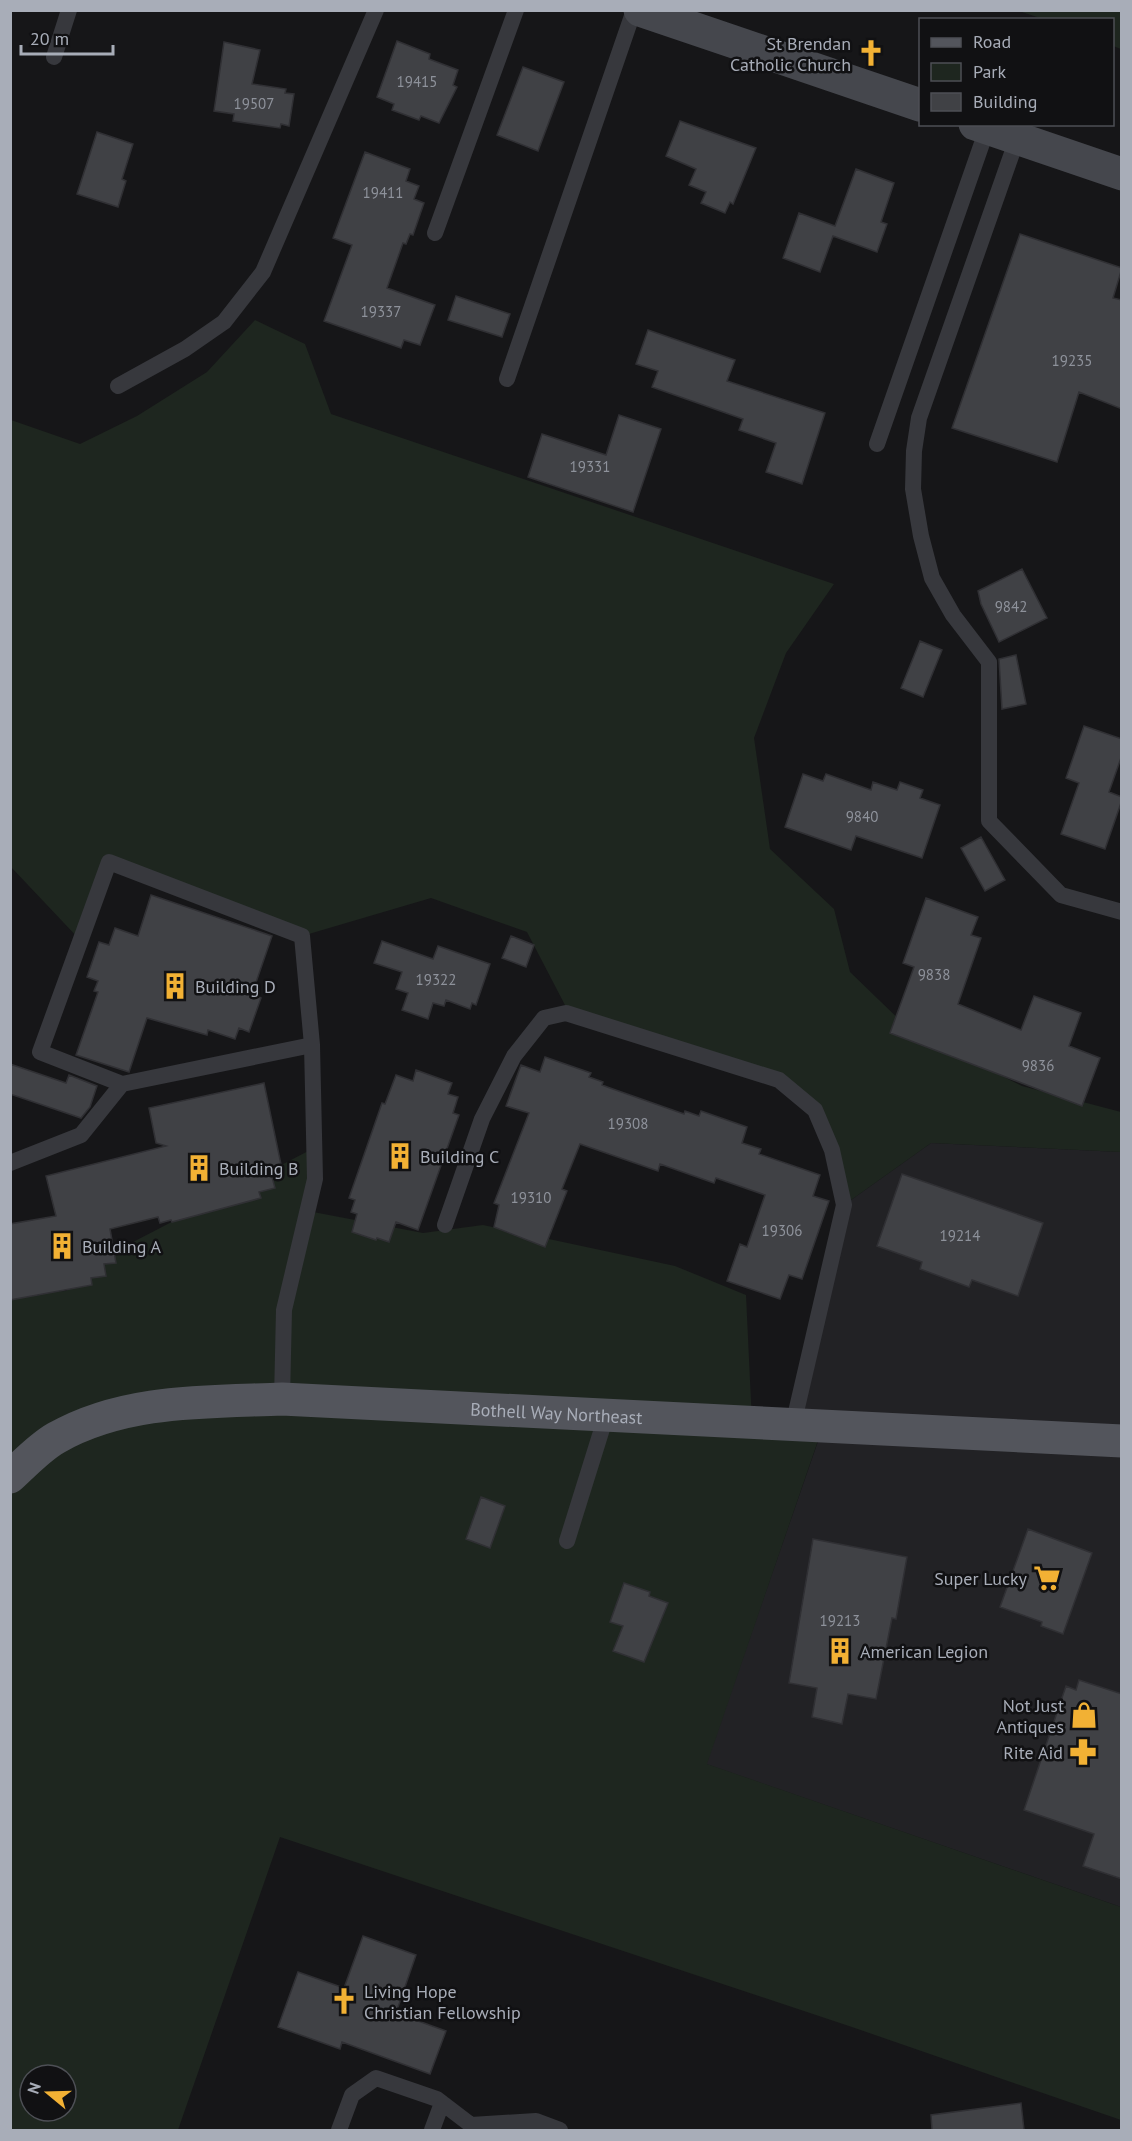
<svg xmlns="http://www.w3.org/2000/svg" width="1132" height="2141" font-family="'PT Sans',sans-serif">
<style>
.built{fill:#222225}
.green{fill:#1e261f;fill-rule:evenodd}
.building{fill:#404145;stroke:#303034;stroke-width:1.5}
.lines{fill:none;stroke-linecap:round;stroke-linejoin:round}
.lane{stroke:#37383d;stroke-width:16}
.secondary{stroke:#45474d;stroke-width:33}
.primary{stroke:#53555c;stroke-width:33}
.labels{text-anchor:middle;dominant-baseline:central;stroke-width:5;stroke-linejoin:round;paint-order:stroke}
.number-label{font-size:15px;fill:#8e929b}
.poi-label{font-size:18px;fill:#a8adb8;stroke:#111113;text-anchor:start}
.street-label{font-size:18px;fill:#a8adb8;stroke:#111113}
</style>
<rect width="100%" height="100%" fill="#161618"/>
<!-- built -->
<path class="built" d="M 931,1143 L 1121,1152 L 1121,1907 L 706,1764 L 823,1427 L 793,1425 L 844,1205 Z"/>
<!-- green -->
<path class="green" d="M 1019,11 L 1121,11 L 1121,49 L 1113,46 L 1112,20 L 1043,19 Z
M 255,320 L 305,344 L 331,414 L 834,584 L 786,653 L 754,738 L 770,849 L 834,909 L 850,972 L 909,1029 L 1022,1086 L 1121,1112 L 1121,1152 L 931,1143 L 844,1205 L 815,1110 L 779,1080 L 566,1007 L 527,932 L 431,898 L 302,936 L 110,862 L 81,941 L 11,867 L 11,420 L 80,444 L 137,416 L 207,372 Z
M 314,1148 L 308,1211 L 423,1233 L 483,1225 L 675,1266 L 746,1295 L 752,1423 L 823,1426 L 707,1764 L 1121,1907 L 1121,2120 L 849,2026 L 280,1837 L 178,2130 L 11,2130 L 10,1293 L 66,1291 L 108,1255 ZM 30,2075 L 66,2075 L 66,2111 L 30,2111 Z"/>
<!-- building -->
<path class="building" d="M 397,41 L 430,54 L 429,59 L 458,70 L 453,85 L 457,87 L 439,123 L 421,116 L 419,120 L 392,110 L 394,104 L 377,97 Z
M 224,42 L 260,50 L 252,84 L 286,89 L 285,93 L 294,94 L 289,126 L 281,124 L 280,128 L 233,121 L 234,114 L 214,111 Z
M 523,67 L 564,82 L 538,151 L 497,135 Z
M 680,121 L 756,148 L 733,204 L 730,202 L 725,213 L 701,203 L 706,192 L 689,185 L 696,169 L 666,156 Z
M 97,132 L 133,144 L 122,179 L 126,181 L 118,207 L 77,194 Z
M 365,152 L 410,169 L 406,181 L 419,186 L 414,199 L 424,203 L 413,235 L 410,234 L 406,244 L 403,243 L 387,288 L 435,305 L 420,345 L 404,340 L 401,348 L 324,321 L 352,245 L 333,238 Z
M 856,169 L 894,183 L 881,222 L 887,224 L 877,252 L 833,236 L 820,272 L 783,258 L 799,213 L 835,226 Z
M 1020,234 L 1122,268 L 1113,298 L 1122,300 L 1122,409 L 1079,392 L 1057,462 L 952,428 Z
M 456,296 L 510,314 L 502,337 L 448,320 Z
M 648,330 L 735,360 L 727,381 L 825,413 L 802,484 L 766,472 L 776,443 L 739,430 L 743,419 L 652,387 L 658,371 L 636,364 Z
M 619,415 L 661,429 L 633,512 L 528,477 L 542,434 L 606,455 Z
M 1022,569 L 1047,618 L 999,642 L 981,604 L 978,591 Z
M 920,641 L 942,650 L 923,697 L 901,688 Z
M 1016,655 L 1026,704 L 1002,709 L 999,659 Z
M 1084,726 L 1122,739 L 1122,755 L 1109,792 L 1122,797 L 1122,800 L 1105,849 L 1061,834 L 1079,783 L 1066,778 Z
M 803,774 L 823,781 L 826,774 L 871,790 L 873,782 L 897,790 L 900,782 L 923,790 L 920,798 L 940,805 L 922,858 L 856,836 L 851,850 L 785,827 Z
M 981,837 L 1005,880 L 985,891 L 961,848 Z
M 151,895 L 272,936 L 252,994 L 261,998 L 249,1032 L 239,1028 L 235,1039 L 208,1030 L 207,1035 L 147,1018 L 129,1072 L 76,1055 L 98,992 L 94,991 L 98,981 L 87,977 L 99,942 L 109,945 L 115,928 L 138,936 Z
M 926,898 L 978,917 L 971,935 L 981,938 L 958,1004 L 1021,1030 L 1034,996 L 1081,1013 L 1069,1046 L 1100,1058 L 1082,1106 L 890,1033 L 914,967 L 903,963 Z
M 511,936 L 534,945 L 526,967 L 502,958 Z
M 382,941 L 433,959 L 438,946 L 490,964 L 476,1005 L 472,1003 L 470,1009 L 446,1000 L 444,1006 L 433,1003 L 428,1019 L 402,1010 L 408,993 L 396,989 L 402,972 L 374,963 Z
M 545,1057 L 591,1073 L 589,1077 L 603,1082 L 602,1085 L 610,1088 L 684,1114 L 685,1111 L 699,1116 L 701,1111 L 747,1127 L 742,1143 L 761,1149 L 759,1154 L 820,1175 L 813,1196 L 829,1201 L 802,1279 L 789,1275 L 780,1299 L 727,1281 L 740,1244 L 747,1247 L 765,1195 L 716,1178 L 714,1183 L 660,1164 L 658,1171 L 580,1144 L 562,1189 L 567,1191 L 545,1247 L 494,1227 L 499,1205 L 494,1203 L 529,1113 L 506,1106 L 521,1065 L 540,1072 Z
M 10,1064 L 66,1083 L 69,1075 L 97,1086 L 90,1107 L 81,1118 L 10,1094 Z
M 416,1070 L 452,1083 L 448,1094 L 458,1097 L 453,1113 L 459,1115 L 418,1230 L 396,1222 L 389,1242 L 377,1238 L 376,1240 L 352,1232 L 357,1214 L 351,1212 L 355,1200 L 349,1198 L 382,1103 L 385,1104 L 396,1075 L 413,1081 Z
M 264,1083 L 283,1174 L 272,1177 L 275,1188 L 259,1192 L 261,1198 L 172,1222 L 171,1220 L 160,1223 L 158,1217 L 110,1229 L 116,1263 L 104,1264 L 106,1276 L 91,1278 L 92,1285 L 10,1300 L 10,1224 L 56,1216 L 46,1176 L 166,1146 L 156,1143 L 149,1108 Z
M 902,1174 L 1043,1223 L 1018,1296 L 972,1280 L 969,1287 L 920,1269 L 922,1262 L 877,1246 Z
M 481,1497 L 505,1506 L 490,1548 L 466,1539 Z
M 1028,1529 L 1092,1553 L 1063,1634 L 1041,1626 L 1042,1622 L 1000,1607 Z
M 813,1539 L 907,1557 L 896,1619 L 892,1618 L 876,1699 L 848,1694 L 842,1724 L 812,1717 L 817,1688 L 789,1683 Z
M 624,1583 L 650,1592 L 649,1596 L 668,1603 L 644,1662 L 613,1651 L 623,1626 L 610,1622 Z
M 1079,1680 L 1122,1694 L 1122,1879 L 1083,1866 L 1094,1834 L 1024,1810 L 1066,1686 L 1076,1690 Z
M 363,1936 L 416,1955 L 396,2013 L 446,2031 L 430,2074 L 342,2042 L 340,2049 L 278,2027 L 298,1972 L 344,1988 Z
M 1021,2103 L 1024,2130 L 932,2130 L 931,2115 Z"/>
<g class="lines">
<!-- lane -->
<path class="lane" d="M 54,57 L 69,10
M 1017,139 L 919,418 L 914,451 L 913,489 L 921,536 L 932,578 L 953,615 L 989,662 L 989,821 L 1061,895 L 1122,912
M 435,233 L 516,10
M 507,379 L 634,10
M 118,386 L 185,349 L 224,322 L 263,272 L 376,10
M 877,444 L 987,129
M 122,1084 L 40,1052 L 109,862 L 302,936 L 312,1045 L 315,1179 L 284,1310 L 282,1399
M 10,1163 L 81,1135 L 122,1084 L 312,1045
M 445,1225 L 482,1119 L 514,1056 L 544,1018 L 566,1013 L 779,1080 L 815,1110 L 832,1150 L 844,1205 L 793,1425
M 567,1541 L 606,1416
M 339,2130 L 352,2095 L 376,2078 L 437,2099 L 471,2125 L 536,2121 L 560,2130
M 432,2130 L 442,2103"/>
<!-- secondary -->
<path class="secondary" d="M 640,10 L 920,105
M 975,124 L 1122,174"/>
<!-- primary -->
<path class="primary" id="s1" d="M 10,1477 C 24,1464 40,1447 56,1438 C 124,1399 206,1402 282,1399 L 1122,1441"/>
</g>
<!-- icons -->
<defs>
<symbol id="church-bare" viewBox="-9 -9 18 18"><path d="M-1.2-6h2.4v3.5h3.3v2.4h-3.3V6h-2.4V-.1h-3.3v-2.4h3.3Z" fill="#f2b134" stroke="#111113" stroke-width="2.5" paint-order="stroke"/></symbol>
<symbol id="building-bare" viewBox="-9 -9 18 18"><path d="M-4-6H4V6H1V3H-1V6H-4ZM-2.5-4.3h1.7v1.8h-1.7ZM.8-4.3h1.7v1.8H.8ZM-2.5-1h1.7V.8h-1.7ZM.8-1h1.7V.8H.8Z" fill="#f2b134" stroke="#111113" stroke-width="2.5" paint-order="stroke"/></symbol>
<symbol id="supermarket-bare" viewBox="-9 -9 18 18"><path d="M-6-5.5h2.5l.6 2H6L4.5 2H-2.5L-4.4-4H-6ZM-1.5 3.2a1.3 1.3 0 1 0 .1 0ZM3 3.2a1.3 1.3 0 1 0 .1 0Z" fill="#f2b134" stroke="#111113" stroke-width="2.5" paint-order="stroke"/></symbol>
<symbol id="shop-bare" viewBox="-9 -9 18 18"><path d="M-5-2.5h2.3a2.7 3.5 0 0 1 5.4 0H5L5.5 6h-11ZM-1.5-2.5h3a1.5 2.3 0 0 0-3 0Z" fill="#f2b134" stroke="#111113" stroke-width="2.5" paint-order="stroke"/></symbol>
<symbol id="pharmacy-bare" viewBox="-9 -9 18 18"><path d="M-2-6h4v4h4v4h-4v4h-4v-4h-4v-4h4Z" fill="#f2b134" stroke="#111113" stroke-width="2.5" paint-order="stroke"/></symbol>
</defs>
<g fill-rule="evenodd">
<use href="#church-bare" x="852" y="34" width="38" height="38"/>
<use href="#building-bare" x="156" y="967" width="38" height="38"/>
<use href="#building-bare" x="381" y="1137" width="38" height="38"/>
<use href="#building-bare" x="180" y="1149" width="38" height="38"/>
<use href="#building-bare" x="43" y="1227" width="38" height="38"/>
<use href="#supermarket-bare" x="1028" y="1559" width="38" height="38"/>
<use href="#building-bare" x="821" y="1632" width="38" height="38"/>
<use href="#shop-bare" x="1065" y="1696" width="38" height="38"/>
<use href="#pharmacy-bare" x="1064" y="1733" width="38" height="38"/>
<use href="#church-bare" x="325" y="1982" width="38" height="38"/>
</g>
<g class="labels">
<!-- number labels -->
<g class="number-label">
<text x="417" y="81">19415</text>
<text x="254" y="103">19507</text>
<text x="383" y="192">19411</text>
<text x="381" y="311">19337</text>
<text x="1072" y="360">19235</text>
<text x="590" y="466">19331</text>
<text x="1011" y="606">9842</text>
<text x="862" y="816">9840</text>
<text x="934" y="974">9838</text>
<text x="436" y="979">19322</text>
<text x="1038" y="1065">9836</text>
<text x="628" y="1123">19308</text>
<text x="531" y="1197">19310</text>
<text x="782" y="1230">19306</text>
<text x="960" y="1235">19214</text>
<text x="840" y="1620">19213</text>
</g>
<!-- poi labels -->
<g class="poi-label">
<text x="851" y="43" text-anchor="end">St Brendan<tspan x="851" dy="21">Catholic Church</tspan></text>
<text x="195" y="986">Building D</text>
<text x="420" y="1156">Building C</text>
<text x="219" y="1168">Building B</text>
<text x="82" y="1246">Building A</text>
<text x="1027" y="1578" text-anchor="end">Super Lucky</text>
<text x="860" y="1651">American Legion</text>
<text x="1064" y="1705" text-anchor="end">Not Just<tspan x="1064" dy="21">Antiques</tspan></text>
<text x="1063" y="1752" text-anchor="end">Rite Aid</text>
<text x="364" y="1991">Living Hope<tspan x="364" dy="21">Christian Fellowship</tspan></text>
</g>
<!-- street labels -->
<g class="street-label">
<text stroke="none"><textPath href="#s1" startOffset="567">Bothell Way Northeast</textPath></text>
</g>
</g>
<!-- border -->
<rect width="1132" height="2141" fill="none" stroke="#a8adb8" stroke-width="24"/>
<!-- legend -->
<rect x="919" y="18" width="195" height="108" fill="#111113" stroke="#4d4f55" stroke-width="1.5"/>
<rect x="931" y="38" width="30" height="9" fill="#53555c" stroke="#4d4f55" stroke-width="1.5"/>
<text x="973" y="48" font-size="18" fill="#a8adb8">Road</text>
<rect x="931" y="63" width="30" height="18" fill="#1e261f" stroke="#4d4f55" stroke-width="1.5"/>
<text x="973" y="78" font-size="18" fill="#a8adb8">Park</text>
<rect x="931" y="93" width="30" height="18" fill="#404145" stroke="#4d4f55" stroke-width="1.5"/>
<text x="973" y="108" font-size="18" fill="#a8adb8">Building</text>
<!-- north arrow -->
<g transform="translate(48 2093) rotate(289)"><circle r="28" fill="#111113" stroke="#4d4f55" stroke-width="1.5"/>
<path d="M0-4.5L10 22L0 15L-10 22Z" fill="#f2b134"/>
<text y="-9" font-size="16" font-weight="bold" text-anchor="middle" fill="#a8adb8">N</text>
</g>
<!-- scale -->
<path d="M21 45v9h92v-9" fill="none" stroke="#a8adb8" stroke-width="3"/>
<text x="30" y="45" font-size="18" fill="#a8adb8" stroke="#111113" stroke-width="4.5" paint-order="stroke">20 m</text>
</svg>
